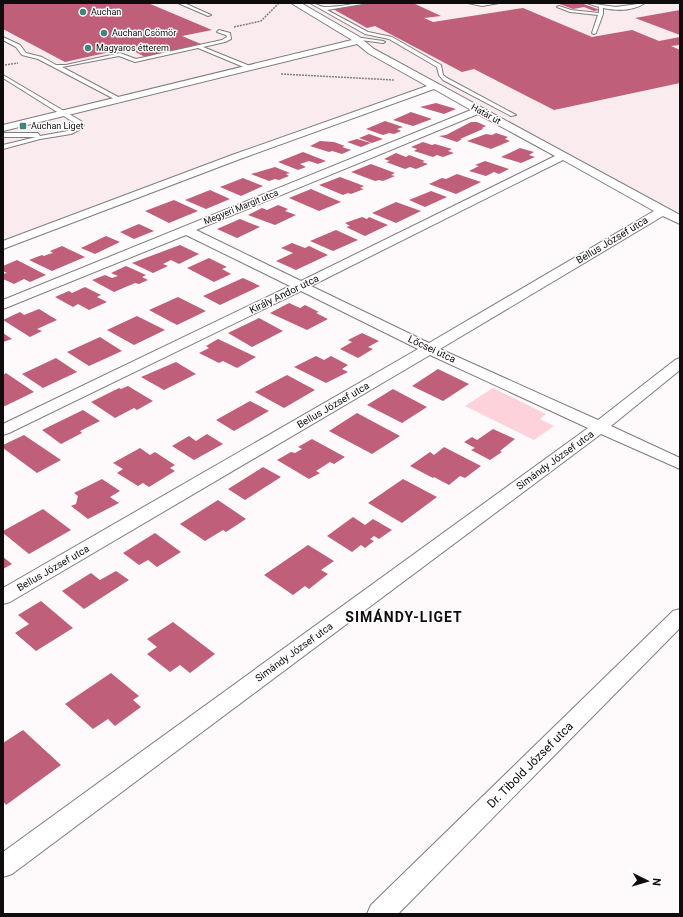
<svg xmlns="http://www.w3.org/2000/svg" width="683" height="917" font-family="Roboto,sans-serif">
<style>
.built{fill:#f9ebee}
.green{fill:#fed2db}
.building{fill:#bf5f79}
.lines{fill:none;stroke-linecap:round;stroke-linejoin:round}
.lane-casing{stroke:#817c7d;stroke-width:2}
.street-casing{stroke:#817c7d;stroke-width:2}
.path{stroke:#827f80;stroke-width:1.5;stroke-dasharray:2 1;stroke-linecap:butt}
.lane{fill:#fff;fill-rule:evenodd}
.street{fill:#fff;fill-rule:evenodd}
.poi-dot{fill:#3f857c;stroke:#fff;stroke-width:1.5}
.labels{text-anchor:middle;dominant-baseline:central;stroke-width:3;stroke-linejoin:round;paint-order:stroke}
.far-poi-label{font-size:9px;fill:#0e0c0d;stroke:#fff;text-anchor:start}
.far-street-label{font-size:9px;fill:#0e0c0d;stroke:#fff}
.street-label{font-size:10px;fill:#0e0c0d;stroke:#fff}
.near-street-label{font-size:12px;fill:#0e0c0d;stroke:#fff}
.district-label{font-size:14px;font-weight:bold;letter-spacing:1px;fill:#0e0c0d;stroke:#fff}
</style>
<rect width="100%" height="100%" fill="#fef9fa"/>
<!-- built -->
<path class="built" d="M 3,3 L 599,3 L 609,6 L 623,3 L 680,3 L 680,213 L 441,85 L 3,250 Z"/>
<!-- green -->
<path class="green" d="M 493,388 L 546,414 L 540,419 L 554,426 L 534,440 L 465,406 Z"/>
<!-- building -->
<path class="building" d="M 3,3 L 148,3 L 212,30 L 182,36 L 201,44 L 145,57 L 128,48 L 65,62 L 3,29 Z
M 372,3 L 413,3 L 441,16 L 424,18 L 433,22 L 523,8 L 592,37 L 632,30 L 659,41 L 680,37 L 680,45 L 671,46 L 680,50 L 680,83 L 554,110 L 474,69 L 462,72 L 375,26 L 367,28 L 333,9 Z
M 557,3 L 581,3 L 600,10 L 594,11 L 584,7 L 573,9 Z
M 680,10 L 680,35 L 635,18 Z
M 436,103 L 456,109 L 444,114 L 420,107 Z
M 411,112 L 432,119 L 413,126 L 393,120 Z
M 385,121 L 403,127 L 397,129 L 401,131 L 394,134 L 389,133 L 383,135 L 366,129 Z
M 471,122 L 477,122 L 486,126 L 482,128 L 483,129 L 460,139 L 462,139 L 457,142 L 439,136 L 446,135 Z
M 496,133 L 508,137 L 505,139 L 510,141 L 491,149 L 467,141 L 486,134 L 492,135 Z
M 369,134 L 383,139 L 372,143 L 359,138 Z
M 357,139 L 371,143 L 361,147 L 347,142 Z
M 320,141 L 334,142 L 345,146 L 342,147 L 351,150 L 342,154 L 332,151 L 329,152 L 310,146 Z
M 423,142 L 432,145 L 435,144 L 452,149 L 448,151 L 454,153 L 443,157 L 437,155 L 433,157 L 414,151 L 417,149 L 411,147 Z
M 520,148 L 534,152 L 529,155 L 535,157 L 521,163 L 501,157 Z
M 303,152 L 326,161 L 318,164 L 309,161 L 300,164 L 306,167 L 298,170 L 278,162 Z
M 396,153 L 406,157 L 409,155 L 425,161 L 422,162 L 428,164 L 416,169 L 410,167 L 405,169 L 386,162 L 390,161 L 384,159 Z
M 485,161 L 509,169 L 499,174 L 494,172 L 486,176 L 469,171 L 479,166 L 475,165 Z
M 371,164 L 395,173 L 391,175 L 395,176 L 383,181 L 379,180 L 375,181 L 351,172 Z
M 275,167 L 290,173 L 286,174 L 289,176 L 279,180 L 275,179 L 269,181 L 251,174 Z
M 457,174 L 481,182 L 456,194 L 429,184 L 442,178 L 446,179 Z
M 340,177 L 364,186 L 360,188 L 364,189 L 351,194 L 348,193 L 343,195 L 319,185 Z
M 243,178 L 263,186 L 241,196 L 220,187 Z
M 311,189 L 341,202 L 319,211 L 289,198 Z
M 210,190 L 230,199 L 206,209 L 185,200 Z
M 431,191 L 447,197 L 425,207 L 409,200 Z
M 174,200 L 198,211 L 169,223 L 145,211 Z
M 396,202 L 421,211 L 396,223 L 372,213 Z
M 278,205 L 288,209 L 285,211 L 296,215 L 275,225 L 248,215 L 262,208 L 267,210 Z
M 362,217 L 367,219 L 369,217 L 388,225 L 365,236 L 346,227 L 350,226 L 345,223 Z
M 240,219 L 260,227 L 237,238 L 217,229 Z
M 139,224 L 154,231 L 134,239 L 120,232 Z
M 336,230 L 358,240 L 333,251 L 310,241 Z
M 106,236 L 120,242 L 95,254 L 81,248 Z
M 292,243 L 305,248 L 309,246 L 328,255 L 296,270 L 276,261 L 293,253 L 281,248 Z
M 180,245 L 199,254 L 179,264 L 171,260 L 163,264 L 168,266 L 153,273 L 132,263 Z
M 62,246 L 85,257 L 52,271 L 29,260 L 42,255 L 44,256 L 49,254 L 53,253 L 50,251 Z
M 209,258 L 227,267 L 222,269 L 231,274 L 214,282 L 187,268 Z
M 17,260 L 46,275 L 30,282 L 24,279 L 14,284 L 3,279 L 3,274 L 7,273 L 3,271 L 3,266 Z
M 126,266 L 146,275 L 142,277 L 148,280 L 139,284 L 135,283 L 114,292 L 92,280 L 105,275 L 112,278 L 118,276 L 111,273 Z
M 243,278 L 260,286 L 220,305 L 203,296 Z
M 85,287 L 101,295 L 97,297 L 107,302 L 89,310 L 78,304 L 73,307 L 55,297 L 69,291 L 72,293 Z
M 178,297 L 206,311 L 177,325 L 149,310 Z
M 289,303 L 300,308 L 305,305 L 319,312 L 316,313 L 328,319 L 307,330 L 270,313 Z
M 39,309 L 57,320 L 37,329 L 42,331 L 30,337 L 3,320 L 20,312 L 24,315 Z
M 137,316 L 165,330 L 134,345 L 107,330 Z
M 259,318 L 283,331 L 252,347 L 228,333 Z
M 3,333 L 12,339 L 3,342 Z
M 362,333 L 379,341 L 368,347 L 373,349 L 358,358 L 340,349 L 352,342 L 348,340 Z
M 100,337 L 122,351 L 89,366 L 67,352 Z
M 218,339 L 256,357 L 237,368 L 223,361 L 219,363 L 199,353 L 209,348 L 206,346 Z
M 316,356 L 324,360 L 331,356 L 348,365 L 342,369 L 348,372 L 326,383 L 294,367 Z
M 56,358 L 77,372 L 43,388 L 22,374 Z
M 176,362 L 196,374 L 164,390 L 141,377 Z
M 438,369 L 469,384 L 443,401 L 412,386 Z
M 6,373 L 34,392 L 3,407 L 3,375 Z
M 287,375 L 315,390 L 284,408 L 255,392 Z
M 128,386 L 153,401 L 137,410 L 134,408 L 115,418 L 91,402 L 119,388 L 121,389 Z
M 393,389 L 427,407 L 402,423 L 367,405 Z
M 250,401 L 269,411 L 234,431 L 216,420 Z
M 83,410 L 100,421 L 80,431 L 82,433 L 61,444 L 42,430 Z
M 357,413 L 400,436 L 372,454 L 329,431 Z
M 493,429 L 515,439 L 500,451 L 502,452 L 490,460 L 471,450 L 475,448 L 464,442 L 472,437 L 477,440 Z
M 207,434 L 223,444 L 194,460 L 172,446 L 189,436 L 196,441 Z
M 24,435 L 61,460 L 37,473 L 3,448 L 3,445 Z
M 312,439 L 345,457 L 334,464 L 330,462 L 316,471 L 320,473 L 309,479 L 277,460 L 291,452 L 295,453 L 302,449 L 298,447 Z
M 444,447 L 481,466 L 465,478 L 460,476 L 449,485 L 434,477 L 433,478 L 410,466 L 430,452 L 434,455 Z
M 140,448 L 150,455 L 155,452 L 175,465 L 170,468 L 175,471 L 149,487 L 143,483 L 138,486 L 117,473 L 123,469 L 113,463 Z
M 263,467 L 281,477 L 245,500 L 228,489 Z
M 102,479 L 120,491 L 110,497 L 119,503 L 88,519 L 71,506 L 76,504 L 78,496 L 74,493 Z
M 403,479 L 437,497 L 402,523 L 368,503 Z
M 218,500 L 246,519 L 226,532 L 223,530 L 205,541 L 180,524 Z
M 43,509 L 71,530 L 29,554 L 3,533 L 3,531 Z
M 353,517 L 365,525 L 373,519 L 392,530 L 379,539 L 374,536 L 370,539 L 374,541 L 365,548 L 361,545 L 352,552 L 327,536 Z
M 155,533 L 181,552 L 157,567 L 148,560 L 139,565 L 123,553 Z
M 308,545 L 334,561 L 321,570 L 328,574 L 309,589 L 305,586 L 293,595 L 264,575 Z
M 3,557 L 12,564 L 3,569 Z
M 116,571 L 129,580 L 84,609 L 62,591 L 91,573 L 100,580 Z
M 41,601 L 73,628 L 36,651 L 15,633 L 29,624 L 18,615 Z
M 173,622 L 215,654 L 190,673 L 180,665 L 170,672 L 147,654 L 157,647 L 147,639 Z
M 111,673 L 139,696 L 133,700 L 141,707 L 115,726 L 108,719 L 93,729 L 65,704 Z
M 23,730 L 61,765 L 6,805 L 3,801 L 3,743 Z"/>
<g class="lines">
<defs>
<path id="lane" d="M 178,3 L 184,3 L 211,15 L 208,16 Z
M 310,3 C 316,3 320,7 325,7 C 340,7 354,3 368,3 L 327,10 L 368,32 L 392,37 L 441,65 L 443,75 L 447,78 L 516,115 L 511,116 L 443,80 L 439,75 L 437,67 L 389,39 L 365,34 Z
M 468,3 L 499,3 L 482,6 Z
M 587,3 L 616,7 L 645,3 C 633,11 617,11 603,8 L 603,14 L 596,33 L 594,34 L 592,33 L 598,15 L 570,12 L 557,7 L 559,6 L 571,10 L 599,13 L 599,7 Z
M 219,30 L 230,33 L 231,39 L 225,42 L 203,47 L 250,66 L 250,68 L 246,68 L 198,48 L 135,62 L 119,56 L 62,67 L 122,99 L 122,101 L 120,102 L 38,59 L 22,55 L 16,47 L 3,40 L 3,37 L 20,45 L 26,53 L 42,57 L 56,65 L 66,65 L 120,53 L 136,59 L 222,40 L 227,37 L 226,35 L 217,32 Z
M 355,37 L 383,41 L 385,42 L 383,43 L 353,39 Z
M 3,75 L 81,121 L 84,125 L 79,130 L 71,134 L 40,139 L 3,149 L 3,145 L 36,137 L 3,137 L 3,133 L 38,133 L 40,136 L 68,131 L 78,125 L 3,78 Z"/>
<path id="street" d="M 291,3 L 301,3 L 358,36 L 374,49 L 680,215 L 680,224 L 663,216 L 440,349 L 598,420 L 675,360 L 680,358 L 680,370 L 611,426 L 680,458 L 680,469 L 601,434 L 12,874 L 3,877 L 3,852 L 588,428 L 430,355 L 10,602 L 3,604 L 3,588 L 418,349 L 301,291 L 9,433 L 3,435 L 3,424 L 290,286 L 186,235 L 3,309 L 3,300 L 471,110 L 434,89 L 240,159 L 3,249 L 3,241 L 232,155 L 427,86 L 368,53 L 357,44 L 3,131 L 3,125 L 352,40 ZM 478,114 L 555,156 L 301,281 L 196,230 ZM 563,160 L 654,211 L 429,343 L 311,286 Z
M 680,609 L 680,628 L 398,914 L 367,914 L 371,905 L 673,611 Z"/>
</defs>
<!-- lane casing -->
<use href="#lane" class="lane-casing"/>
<!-- street casing -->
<use href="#street" class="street-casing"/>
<!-- path -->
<path class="path" d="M 234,27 L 261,21 L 279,3
M 5,65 L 18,63
M 281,74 L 394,80"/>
<!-- lane -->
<use href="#lane" class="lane"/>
<!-- street -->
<use href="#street" class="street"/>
</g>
<!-- markers -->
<g class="poi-dot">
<circle cx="83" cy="12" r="4"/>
<circle cx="104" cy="33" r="4"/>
<circle cx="88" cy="48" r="4"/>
<rect x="19" y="122" width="8" height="8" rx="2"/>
</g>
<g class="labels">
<!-- far-poi labels -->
<g class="far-poi-label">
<text x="91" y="12">Auchan</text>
<text x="112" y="33">Auchan Csömör</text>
<text x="96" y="48">Magyaros étterem</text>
<text x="31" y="126">Auchan Liget</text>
</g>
<!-- far-street labels -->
<g class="far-street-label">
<text transform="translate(486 114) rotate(29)">Határ út</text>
<text transform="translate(241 207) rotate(-22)">Megyeri Margit utca</text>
</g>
<!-- street labels -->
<g class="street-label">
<text transform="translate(612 240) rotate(-31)">Bellus József utca</text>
<text transform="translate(284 294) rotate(-26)">Király Andor utca</text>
<text transform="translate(432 349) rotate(25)">Lőcsei utca</text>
<text transform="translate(333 405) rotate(-30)">Bellus József utca</text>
<text transform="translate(555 460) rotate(-36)">Simándy József utca</text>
<text transform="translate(53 568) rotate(-30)">Bellus József utca</text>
<text transform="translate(294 652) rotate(-36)">Simándy József utca</text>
</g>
<!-- near-street labels -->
<g class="near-street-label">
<text transform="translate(530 765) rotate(-45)">Dr. Tibold József utca</text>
</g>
<!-- district labels -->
<g class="district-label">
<text x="404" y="617">SIMÁNDY-LIGET</text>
</g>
</g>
<!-- border -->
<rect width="683" height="917" fill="none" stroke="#0e0c0d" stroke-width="8"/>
<!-- north arrow -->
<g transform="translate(647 881) rotate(95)" stroke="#ffffff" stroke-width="3" paint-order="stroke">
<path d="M0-3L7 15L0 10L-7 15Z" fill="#0e0c0d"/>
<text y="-6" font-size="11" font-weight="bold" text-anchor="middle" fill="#0e0c0d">N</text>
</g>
</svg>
